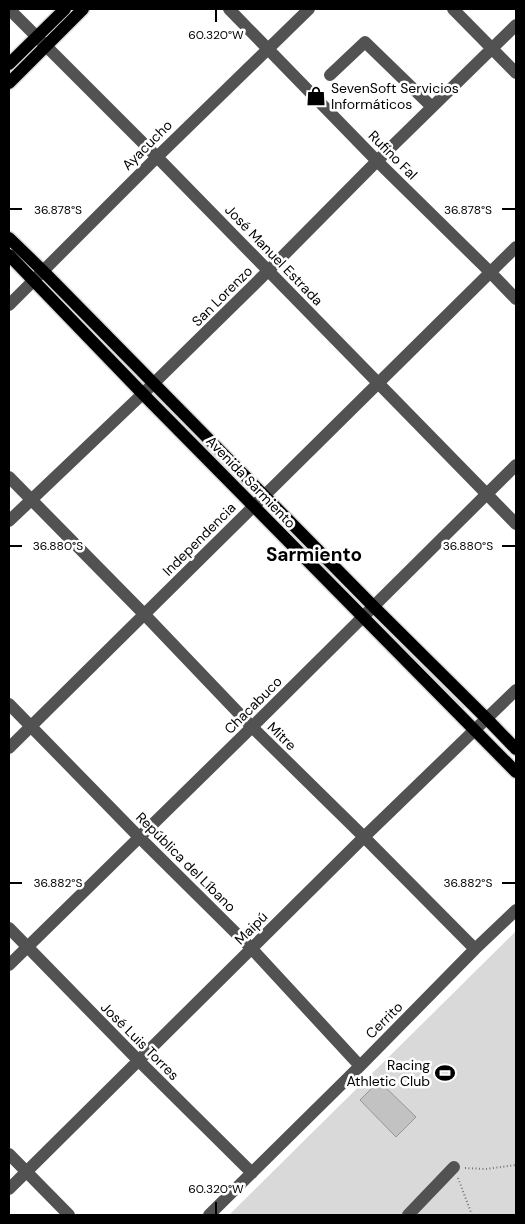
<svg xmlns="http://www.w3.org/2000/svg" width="525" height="1224" font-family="'DM Sans',sans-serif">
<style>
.green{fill:#d9d9d9}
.building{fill:#c2c2c2;stroke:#969696}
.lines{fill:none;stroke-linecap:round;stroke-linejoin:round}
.major-casing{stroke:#dbdbdb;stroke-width:15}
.path{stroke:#747474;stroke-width:2;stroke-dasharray:1 2.5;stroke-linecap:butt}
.minor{stroke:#525252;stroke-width:12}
.major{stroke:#000;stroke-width:12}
.ticks{fill:none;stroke:#000;stroke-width:2}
.labels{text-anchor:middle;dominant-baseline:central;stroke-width:5;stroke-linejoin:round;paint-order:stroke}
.poi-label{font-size:14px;fill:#000;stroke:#fff;text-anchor:start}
.street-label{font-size:14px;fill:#000;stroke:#fff}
.district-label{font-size:19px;font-weight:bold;fill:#000;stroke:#fff}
.ticks-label{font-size:12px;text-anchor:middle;fill:#000;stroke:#fff;stroke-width:5;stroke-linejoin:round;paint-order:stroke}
</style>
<rect width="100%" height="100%" fill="#fff"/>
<!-- green -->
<path class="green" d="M 162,401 L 249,490 L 247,491 L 160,402 Z
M 270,511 L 357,600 L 356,602 L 268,513 Z
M 377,619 L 465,708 L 463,709 L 376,620 Z
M 516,931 L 516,1215 L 229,1215 Z"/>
<!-- building -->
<path class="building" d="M 379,1081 L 416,1117 L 396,1137 L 360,1100 Z"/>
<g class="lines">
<defs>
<path id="major" d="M 9,64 L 65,9
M 9,83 L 83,9
M 9,238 L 43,271 L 373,606 L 487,719 L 516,749
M 9,255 L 143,394 L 516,772"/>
</defs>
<!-- major casing -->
<use href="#major" class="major-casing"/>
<!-- path -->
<path class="path" d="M 465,1168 L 486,1169 L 516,1165
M 458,1178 L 472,1215"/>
<!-- minor -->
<path class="minor" d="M 9,9 L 157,157 L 516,524
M 229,9 L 377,161 L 490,272 L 516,299
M 453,9 L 516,73
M 330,75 L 365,42 L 432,107
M 9,305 L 157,157 L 309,9
M 9,477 L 144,614 L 252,727 L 364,837 L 475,949
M 9,521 L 153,384 L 268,271 L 377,161 L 516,25
M 9,704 L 139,837 L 252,949 L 360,1066
M 9,748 L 516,247
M 9,928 L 138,1060 L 252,1173
M 9,965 L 252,727 L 516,465
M 9,1154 L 69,1215
M 9,1189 L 364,837 L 516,690
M 209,1215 L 360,1066 L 475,949 L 516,910
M 408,1215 L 454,1167"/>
<!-- major -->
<use href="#major" class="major"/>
</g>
<!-- ticks -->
<path class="ticks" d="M 216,10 L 216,22M 10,209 L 22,209M 502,209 L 515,209M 10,546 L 22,546M 502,546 L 515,546M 10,883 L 22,883M 502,883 L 515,883M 216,1202 L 216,1214"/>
<!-- icons -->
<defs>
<symbol id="shop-bare" viewBox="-9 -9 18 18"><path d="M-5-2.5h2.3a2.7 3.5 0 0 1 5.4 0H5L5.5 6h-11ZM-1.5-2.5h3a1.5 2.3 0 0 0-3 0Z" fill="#000" stroke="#fff" stroke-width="2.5" paint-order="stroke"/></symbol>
<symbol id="stadium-bare" viewBox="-9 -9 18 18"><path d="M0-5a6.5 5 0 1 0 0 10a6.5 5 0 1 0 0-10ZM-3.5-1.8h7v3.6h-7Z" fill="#000" stroke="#fff" stroke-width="2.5" paint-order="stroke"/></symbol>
</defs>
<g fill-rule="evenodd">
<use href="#shop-bare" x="302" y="82" width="28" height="28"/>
<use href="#stadium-bare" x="431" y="1059" width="28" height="28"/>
</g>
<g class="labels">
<!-- poi labels -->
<g class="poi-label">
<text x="331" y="88">SevenSoft Servicios<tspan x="331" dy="16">Informáticos</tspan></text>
<text x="430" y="1065" text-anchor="end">Racing<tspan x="430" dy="16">Athletic Club</tspan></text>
</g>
<!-- street labels -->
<g class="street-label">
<text transform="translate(147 145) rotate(-45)">Ayacucho</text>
<text transform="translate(393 155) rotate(45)">Rufino Fal</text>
<text transform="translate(274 255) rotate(46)">José Manuel Estrada</text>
<text transform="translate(222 296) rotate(-45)">San Lorenzo</text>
<text transform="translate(251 482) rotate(46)">Avenida Sarmiento</text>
<text transform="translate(199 539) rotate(-45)">Independencia</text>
<text transform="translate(253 705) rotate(-45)">Chacabuco</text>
<text transform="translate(282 736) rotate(44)">Mitre</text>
<text transform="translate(186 862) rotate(45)">República del Líbano</text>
<text transform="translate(251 928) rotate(-45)">Maipú</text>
<text transform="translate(384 1020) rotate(-45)">Cerrito</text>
<text transform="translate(140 1041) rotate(45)">José Luis Torres</text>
</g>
<!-- district labels -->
<g class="district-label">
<text x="314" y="554">Sarmiento</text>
</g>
</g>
<g class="ticks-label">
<text x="216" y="39">60.320°W</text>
<text x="58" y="214">36.878°S</text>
<text x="468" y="214">36.878°S</text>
<text x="58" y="550">36.880°S</text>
<text x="468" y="550">36.880°S</text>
<text x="58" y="887">36.882°S</text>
<text x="468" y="887">36.882°S</text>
<text x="216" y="1193">60.320°W</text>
</g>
<!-- border -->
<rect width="525" height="1224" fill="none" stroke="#000000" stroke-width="20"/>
</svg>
